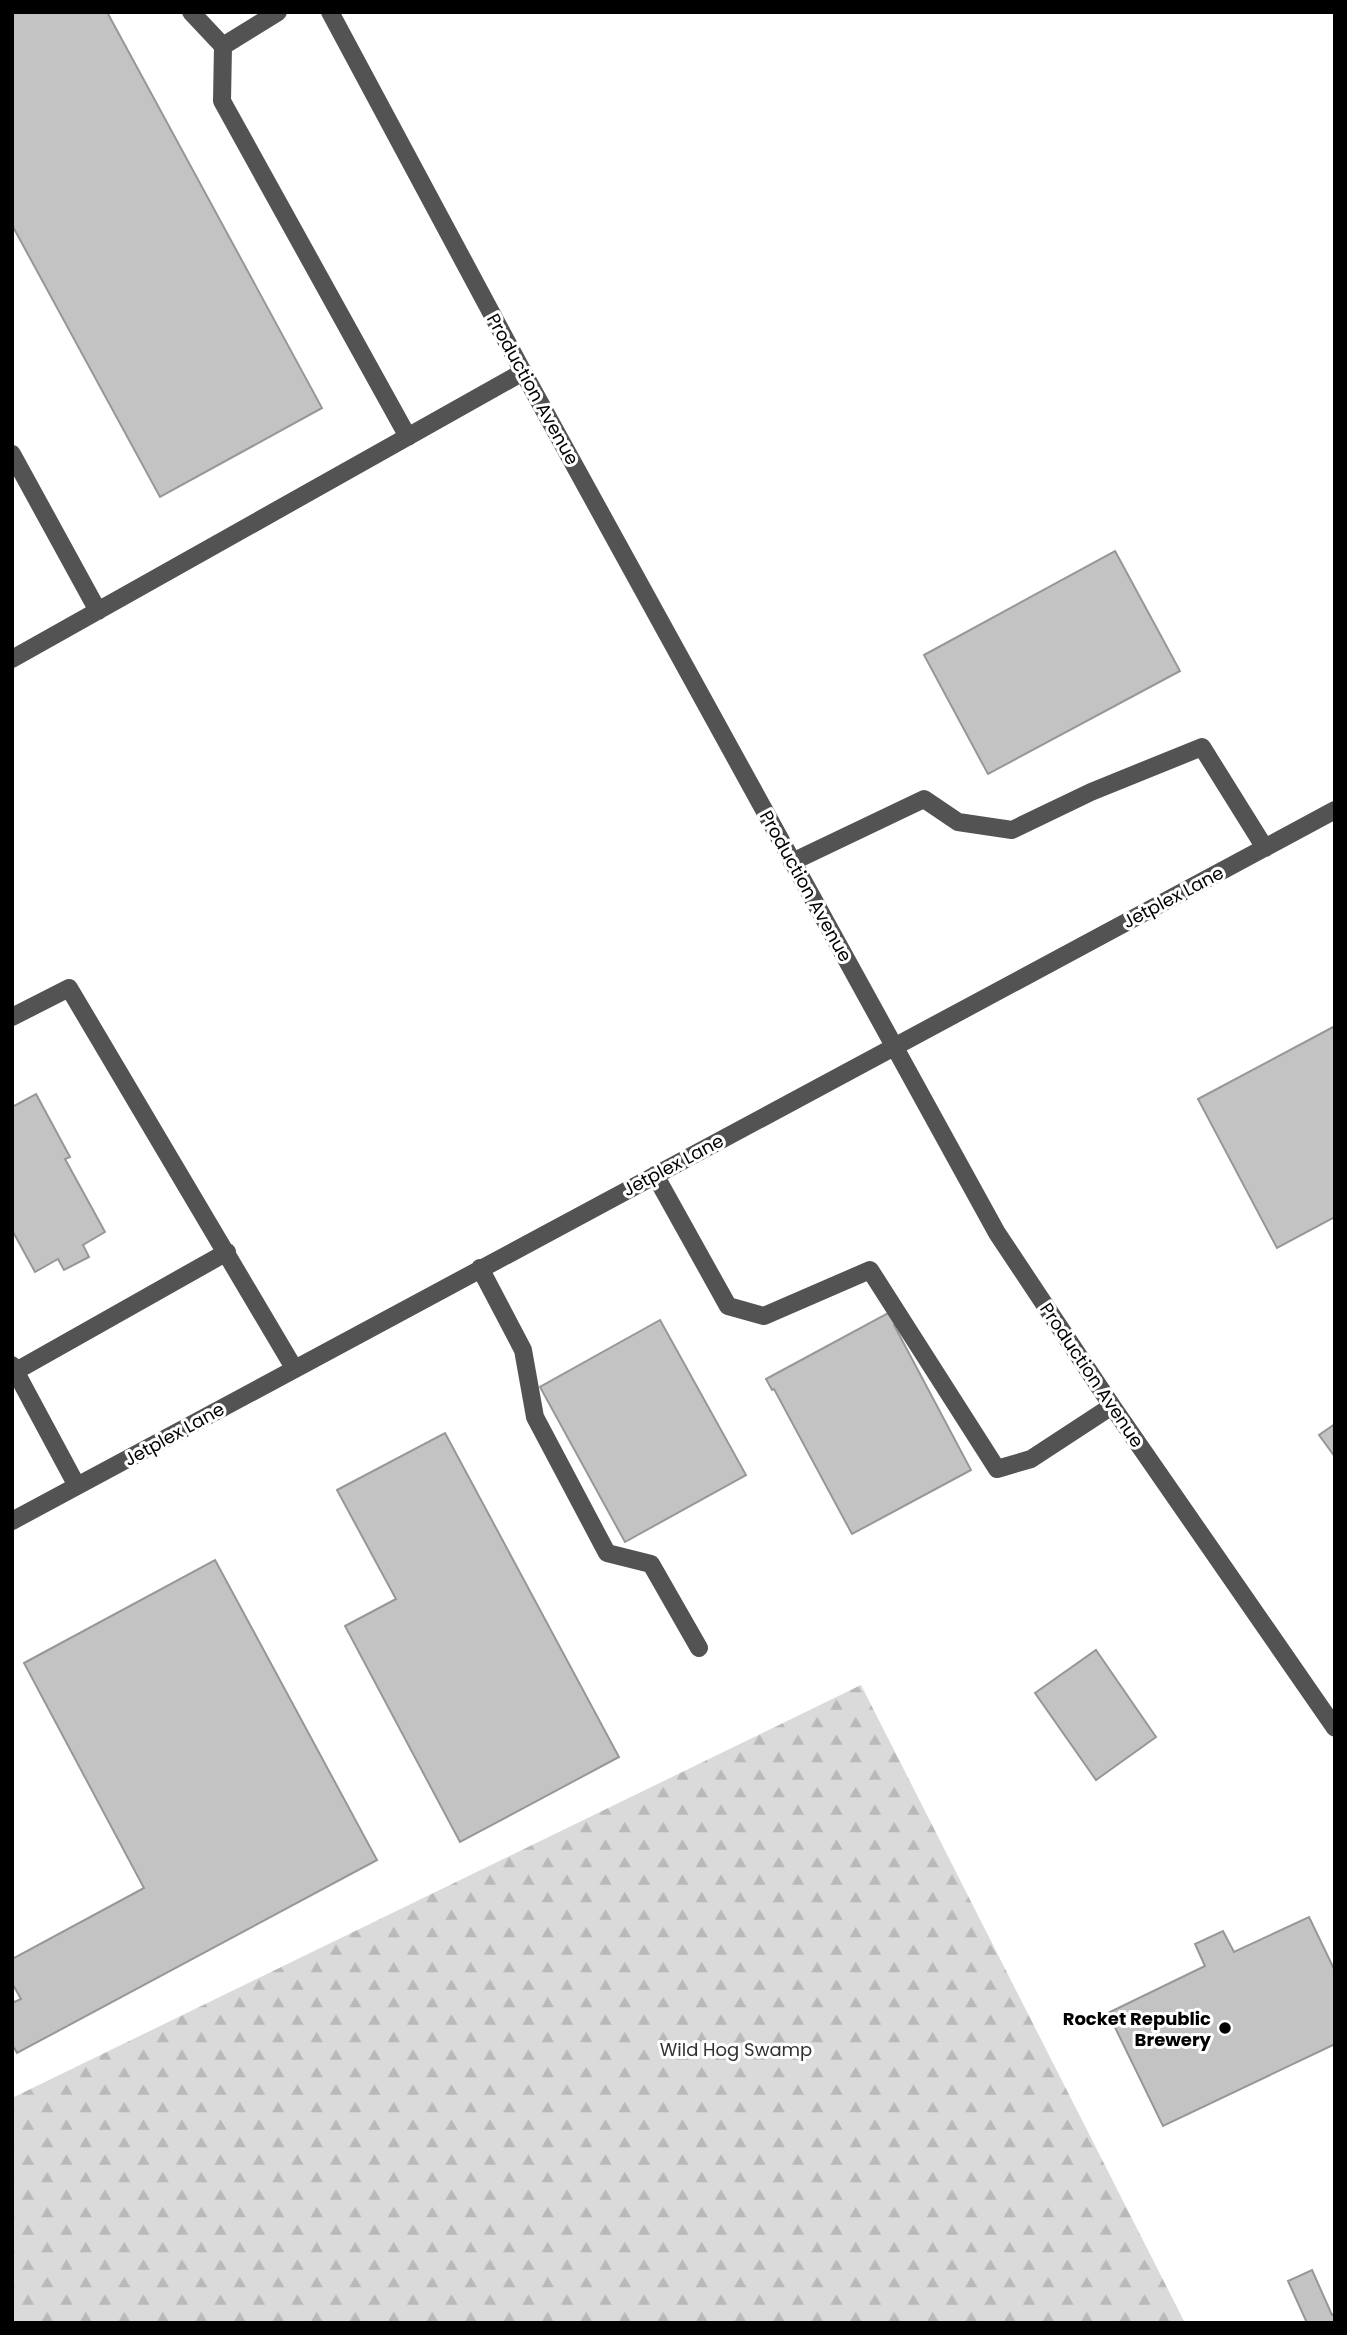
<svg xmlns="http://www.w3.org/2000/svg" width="1347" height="2335" font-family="Poppins,sans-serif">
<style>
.forest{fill:url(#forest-firs)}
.building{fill:#c3c3c3;stroke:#979797;stroke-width:2}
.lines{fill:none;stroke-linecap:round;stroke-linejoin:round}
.minor{stroke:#535353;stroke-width:18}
.poi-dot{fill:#000;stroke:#fff;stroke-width:2.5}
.labels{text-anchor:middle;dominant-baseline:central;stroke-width:6;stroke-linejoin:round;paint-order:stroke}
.street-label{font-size:18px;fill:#000;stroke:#fff}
.poi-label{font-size:18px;font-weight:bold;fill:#000;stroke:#fff;text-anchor:end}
.park-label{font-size:18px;fill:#313131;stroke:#fff}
</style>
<defs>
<pattern id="forest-firs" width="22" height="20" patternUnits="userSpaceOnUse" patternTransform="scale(1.75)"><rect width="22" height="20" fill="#dadada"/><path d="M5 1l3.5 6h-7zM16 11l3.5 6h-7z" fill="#b9b9b9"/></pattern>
</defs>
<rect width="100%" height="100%" fill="#fff"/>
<!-- forest -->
<path class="forest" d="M 861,1685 L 1185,2323 L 12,2323 L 12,2098 Z"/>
<!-- building -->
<path class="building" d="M 12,12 L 107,12 L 322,408 L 160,497 L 12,225 Z
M 1115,551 L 1180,671 L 988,774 L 924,655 Z
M 1335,1026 L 1335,1217 L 1277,1248 L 1198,1099 Z
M 36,1094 L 70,1157 L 65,1159 L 105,1232 L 83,1245 L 89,1257 L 64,1270 L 58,1259 L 35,1272 L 12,1230 L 12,1107 Z
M 890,1312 L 897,1324 L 894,1325 L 971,1470 L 852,1534 L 774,1389 L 772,1390 L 766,1379 Z
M 660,1320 L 746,1475 L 625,1542 L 540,1387 Z
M 1335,1424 L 1335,1457 L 1319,1435 Z
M 445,1433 L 619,1757 L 460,1842 L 345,1626 L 396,1599 L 337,1490 Z
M 215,1560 L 377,1860 L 17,2053 L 12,2044 L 12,2003 L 21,1999 L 12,1983 L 12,1959 L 144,1888 L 24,1663 Z
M 1096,1650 L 1156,1737 L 1096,1780 L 1035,1693 Z
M 1309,1917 L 1335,1971 L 1335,2044 L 1163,2126 L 1108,2013 L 1205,1966 L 1195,1944 L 1223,1931 L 1234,1952 Z
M 1312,2270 L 1332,2315 L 1335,2313 L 1335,2323 L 1307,2323 L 1288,2281 Z"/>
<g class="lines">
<!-- minor -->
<path class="minor" d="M 191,12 L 223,46 L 222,101 L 408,437
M 330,12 L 523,372 L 997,1233 L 1112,1406 L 1335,1728
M 223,46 L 278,12
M 12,454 L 98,611
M 12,659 L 523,372
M 792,862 L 924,799 L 958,822 L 1012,830 L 1091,792 L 1202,747 L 1265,848
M 12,1017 L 69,988 L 294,1368
M 655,1175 L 728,1306 L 764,1316 L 870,1270 L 997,1469 L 1031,1459 L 1112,1406
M 480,1268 L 523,1350 L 535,1417 L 607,1553 L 651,1564 L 699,1648
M 12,1365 L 77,1486
M 16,1371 L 227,1252
M 12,1521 L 1335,810"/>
</g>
<!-- markers -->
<circle class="poi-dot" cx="1225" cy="2028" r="7"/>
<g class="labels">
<!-- street labels -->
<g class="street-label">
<text transform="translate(533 389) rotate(61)">Production Avenue</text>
<text transform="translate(806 886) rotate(61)">Production Avenue</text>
<text transform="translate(1173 897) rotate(-28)">Jetplex Lane</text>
<text transform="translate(673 1165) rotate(-28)">Jetplex Lane</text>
<text transform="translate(1092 1375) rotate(56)">Production Avenue</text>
<text transform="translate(174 1434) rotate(-29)">Jetplex Lane</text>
</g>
<!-- poi labels -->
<g class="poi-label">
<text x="1211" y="2018">Rocket Republic<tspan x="1211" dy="21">Brewery</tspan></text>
</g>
<!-- park labels -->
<g class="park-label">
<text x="736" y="2049">Wild Hog Swamp</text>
</g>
</g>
<!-- border -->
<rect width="1347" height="2335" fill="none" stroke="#000000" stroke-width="28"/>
</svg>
